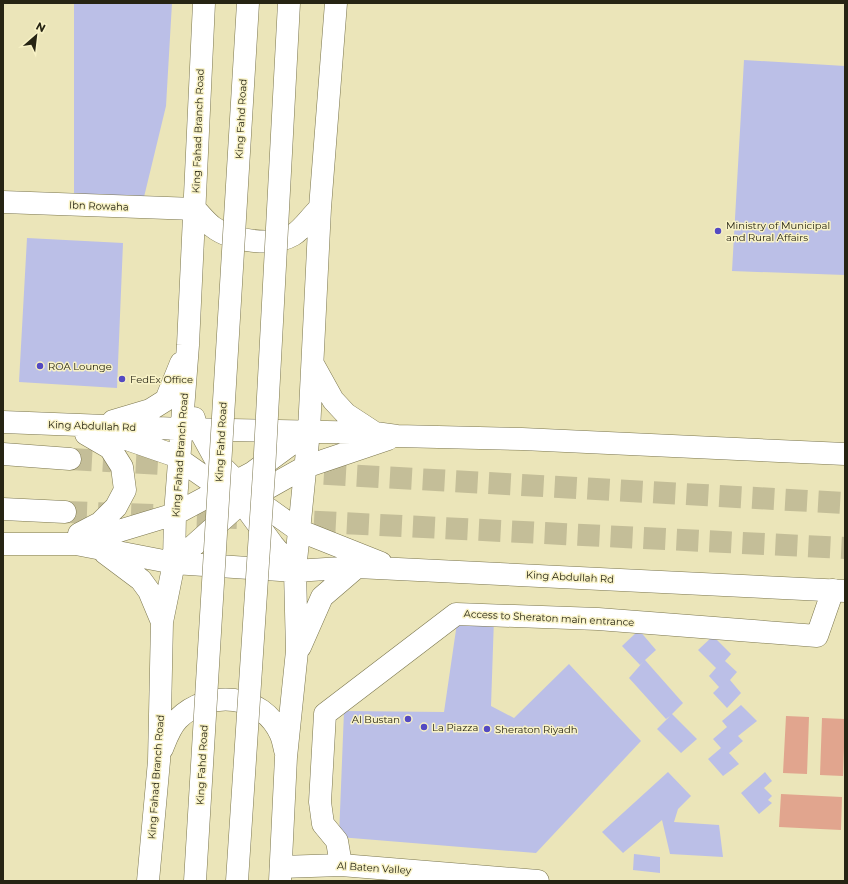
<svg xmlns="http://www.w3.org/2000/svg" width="848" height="884" font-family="Montserrat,sans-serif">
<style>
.green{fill:#e1a58e}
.building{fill:#bbbfe7}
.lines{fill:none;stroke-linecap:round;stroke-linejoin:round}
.highway-tunnel{stroke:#c4be98;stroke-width:22;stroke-dasharray:22 11;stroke-linecap:butt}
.minor-casing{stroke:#7b764e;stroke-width:23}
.major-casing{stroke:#7b764e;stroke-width:23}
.highway-casing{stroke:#7b764e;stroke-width:23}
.minor{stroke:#fff;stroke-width:22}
.major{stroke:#fff;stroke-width:22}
.highway{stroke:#fff;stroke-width:22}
.highway-bridge-casing{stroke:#7b764e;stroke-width:23;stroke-linecap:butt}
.highway-bridge{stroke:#fff;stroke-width:22}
.poi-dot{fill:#544ac2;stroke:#f8f2c6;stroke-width:1.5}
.labels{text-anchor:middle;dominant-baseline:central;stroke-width:3;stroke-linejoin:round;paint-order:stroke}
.street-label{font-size:10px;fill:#262413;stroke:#f8f2c6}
.poi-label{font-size:10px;fill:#262413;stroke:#f8f2c6;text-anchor:start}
</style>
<rect width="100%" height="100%" fill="#ebe5b9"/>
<!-- green -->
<path class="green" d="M 786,716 L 809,717 L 807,774 L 783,773 Z
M 822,718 L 845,719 L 843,776 L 820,775 Z
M 781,794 L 842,797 L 841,830 L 779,827 Z"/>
<!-- building -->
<path class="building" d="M 74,3 L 172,3 L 166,106 L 144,197 L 74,196 Z
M 744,60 L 845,66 L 845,275 L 732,271 Z
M 27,238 L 123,243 L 117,388 L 19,382 Z
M 494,618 L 491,706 L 514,718 L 569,664 L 641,741 L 536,853 L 339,837 L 344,711 L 444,712 L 457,623 Z
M 639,630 L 656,650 L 645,660 L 683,703 L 672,714 L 697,739 L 681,753 L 657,729 L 670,716 L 666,719 L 629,678 L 643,662 L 640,665 L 622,646 Z
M 713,636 L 731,654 L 725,661 L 737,672 L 730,680 L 741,693 L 727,708 L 713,693 L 719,687 L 709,676 L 716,668 L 698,650 Z
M 741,705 L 757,721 L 738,736 L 743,741 L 729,753 L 739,764 L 723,776 L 708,759 L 721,748 L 713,739 L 727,727 L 722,721 Z
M 668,772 L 691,796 L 678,809 L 674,822 L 719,825 L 723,857 L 670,854 L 662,820 L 623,853 L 602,832 Z
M 765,772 L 772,781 L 764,788 L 772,796 L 768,800 L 772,803 L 759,814 L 741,793 Z
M 634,854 L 660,857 L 660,873 L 633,870 Z"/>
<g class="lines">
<!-- highway-tunnel -->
<path class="highway-tunnel" d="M 70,459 L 197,466
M 291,472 L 845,503
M 65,512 L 237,518
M 281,520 L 845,548"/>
<defs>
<path id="minor" d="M 3,202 L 195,209
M 341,865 L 337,841 L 323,824 L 320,802 L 325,714 L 456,614 L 598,619 L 817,636 L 833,590
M 281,867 L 341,865 L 538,881"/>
<path id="major" d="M 195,209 C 201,215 206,222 213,227 C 231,241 273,247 293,235 C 303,229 311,216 320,208
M 313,364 L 333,400 L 346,414 L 375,433
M 194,418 L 195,422 L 217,462 L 256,500 L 298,530 L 381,563
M 113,421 L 150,410 L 166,400 L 181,363
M 3,422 L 182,429 L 375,433 L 397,436 L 522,439 L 845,454
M 112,434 L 173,455 L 243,504 L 273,545 L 295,571
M 79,534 L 100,523 L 116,507 L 125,490 L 122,467 L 110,448 L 86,434
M 79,543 L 175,514 L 252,473 L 309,431
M 3,544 L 76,544 L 174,563 L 295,571 L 357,567 L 845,591
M 105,553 L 141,580 L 149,591 L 162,622
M 174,563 L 241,503 L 305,467 L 388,439
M 300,647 L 322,597 L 357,567
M 162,749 C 166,739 170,727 178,719 C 208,689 263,693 281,735 C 283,740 284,746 285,750
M 148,881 L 159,761 L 162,622 L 174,563 L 175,514 L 188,345 L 204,3
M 280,881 L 286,757 L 297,651 L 295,571 L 309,431 L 320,208 L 336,3"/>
<path id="highway" d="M 3,454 L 70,459
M 3,509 L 65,512"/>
</defs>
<!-- minor casing -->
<use href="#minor" class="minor-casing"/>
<!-- major casing -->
<use href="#major" class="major-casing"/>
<!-- highway casing -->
<use href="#highway" class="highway-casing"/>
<!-- minor -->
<use href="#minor" class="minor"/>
<!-- major -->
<use href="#major" class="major"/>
<!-- highway -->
<use href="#highway" class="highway"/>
<defs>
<path id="highway-bridge" d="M 195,881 L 248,3
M 237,881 L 264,472 L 289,3"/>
</defs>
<!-- highway-bridge casing -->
<use href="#highway-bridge" class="highway-bridge-casing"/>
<!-- highway-bridge -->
<use href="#highway-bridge" class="highway-bridge"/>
</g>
<!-- markers -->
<g class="poi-dot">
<circle cx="718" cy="231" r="4"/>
<circle cx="40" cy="366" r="4"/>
<circle cx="122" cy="379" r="4"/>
<circle cx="408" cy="719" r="4"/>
<circle cx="424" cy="727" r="4"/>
<circle cx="487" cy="729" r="4"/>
</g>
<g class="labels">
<!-- street labels -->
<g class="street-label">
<text transform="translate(241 119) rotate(-87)">King Fahd Road</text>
<text transform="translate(198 131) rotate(-88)">King Fahad Branch Road</text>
<text transform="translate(99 206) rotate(2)">Ibn Rowaha</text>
<text transform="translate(92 426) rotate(2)">King Abdullah Rd</text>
<text transform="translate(221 442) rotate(-87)">King Fahd Road</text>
<text transform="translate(180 455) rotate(-86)">King Fahad Branch Road</text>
<text transform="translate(570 577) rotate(3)">King Abdullah Rd</text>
<text transform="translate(549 618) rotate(3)">Access to Sheraton main entrance</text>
<text transform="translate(202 765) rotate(-87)">King Fahd Road</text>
<text transform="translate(156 777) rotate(-86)">King Fahad Branch Road</text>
<text transform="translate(374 868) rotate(4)">Al Baten Valley</text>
</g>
<!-- poi labels -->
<g class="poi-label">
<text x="726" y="225">Ministry of Municipal<tspan x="726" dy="12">and Rural Affairs</tspan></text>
<text x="48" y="366">ROA Lounge</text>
<text x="130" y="379">FedEx Office</text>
<text x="400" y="719" text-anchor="end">Al Bustan</text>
<text x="432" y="727">La Piazza</text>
<text x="495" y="729">Sheraton Riyadh</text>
</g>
</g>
<!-- border -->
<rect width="848" height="884" fill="none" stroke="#262413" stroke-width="8"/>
<!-- north arrow -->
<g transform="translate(36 36) rotate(28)" stroke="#f8f2c6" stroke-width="3" paint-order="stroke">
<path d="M0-3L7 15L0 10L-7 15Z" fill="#262413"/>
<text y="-6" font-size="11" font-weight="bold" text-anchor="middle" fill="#262413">N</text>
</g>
</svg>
